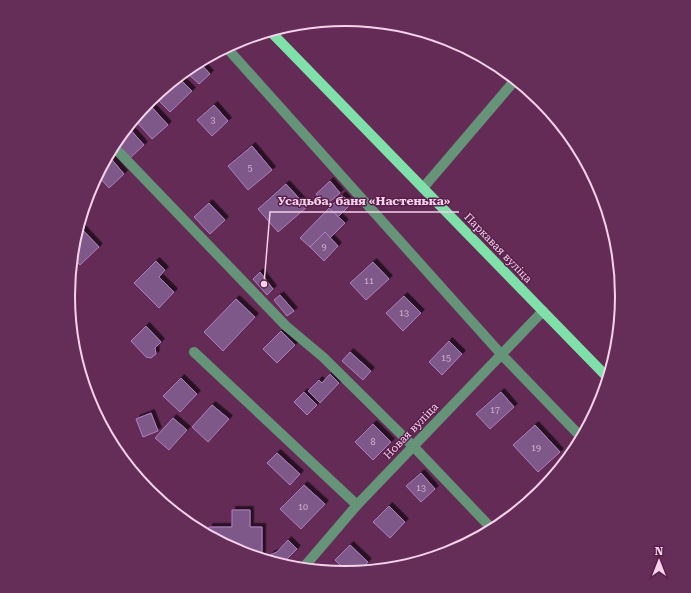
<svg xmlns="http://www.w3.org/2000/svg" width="691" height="593" viewBox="0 0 691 593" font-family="'Roboto Serif',serif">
	<defs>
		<filter id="shadow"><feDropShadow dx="3.5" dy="-3.5" stdDeviation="0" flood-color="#0009"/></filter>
	</defs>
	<rect width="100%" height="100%" fill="#652b57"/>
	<g fill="#7d5989" stroke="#ae80be" filter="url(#shadow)">
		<path d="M199,62L210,74L199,84L185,71Z"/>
		<path d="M178,77L192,91L170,112L154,96Z"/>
		<path d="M148,103L168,125L152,139L134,119Z"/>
		<path d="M214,105L228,121L212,136L197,120Z"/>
		<path d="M128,127L144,145L130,158L115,142Z"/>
		<path d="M252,146L272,170L248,190L228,166Z"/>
		<path d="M108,155L124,174L109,188L97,175Z"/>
		<path d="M330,181L340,193L326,205L316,194Z"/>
		<path d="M286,184L307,207L278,232L258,209Z"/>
		<path d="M342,195L351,204L338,217L329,208Z"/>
		<path d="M209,203L225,220L210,234L194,217Z"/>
		<path d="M329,208L345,223L330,238L325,232L310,247L300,238Z"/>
		<path d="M81,228L99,247L80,265L72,257L73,242L77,232Z"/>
		<path d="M325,232L338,246L324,261L310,247Z"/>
		<path d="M156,261L165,270L159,277L174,292L159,308L134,283Z"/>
		<path d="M373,262L389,279L366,300L350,283Z"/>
		<path d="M260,272L273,289L267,295L253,279Z"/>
		<path d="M280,295L294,311L287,316L274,300Z"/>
		<path d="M404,296L421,313L403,331L386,313Z"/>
		<path d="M236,299L255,317L223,351L204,332Z"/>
		<path d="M146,326L161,342L155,348L156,354L151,358L146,357L131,341Z"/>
		<path d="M281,331L295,345L277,363L263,349Z"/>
		<path d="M449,341L462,354L442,375L429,362Z"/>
		<path d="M350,352L371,371L363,380L342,361Z"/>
		<path d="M330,374L339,383L320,403L308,391L319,380L322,383Z"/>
		<path d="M181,378L197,394L180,412L163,396Z"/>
		<path d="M304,392L317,405L307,415L294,402Z"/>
		<path d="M501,392L514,407L490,429L476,414Z"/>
		<path d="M212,405L229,419L208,442L192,427Z"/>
		<path d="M151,413L158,431L143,437L136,419Z"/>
		<path d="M173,418L187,430L169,450L155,438Z"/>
		<path d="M373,424L391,442L373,460L355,442Z"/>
		<path d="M535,425L560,452L538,472L513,445Z"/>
		<path d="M277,453L300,474L290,485L267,463Z"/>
		<path d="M421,473L435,489L421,502L406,486Z"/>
		<path d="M304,485L325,504L301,529L280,509Z"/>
		<path d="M389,506L405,522L390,538L373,522Z"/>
		<path d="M232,510H250V527H262V557L251,556L239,553L209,536V527H232Z"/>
		<path d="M288,540L297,549L284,562H269L270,555L277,552Z"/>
		<path d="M350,545L368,562L358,573L349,574L335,560Z"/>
	</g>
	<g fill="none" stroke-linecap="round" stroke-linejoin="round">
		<g stroke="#669478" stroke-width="10">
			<path d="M226,47L501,354L583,439"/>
			<path d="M113,146L286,326L323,357L413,446L494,531"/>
			<path d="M423,188L516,79"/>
			<path d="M194,352L357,505"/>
			<path d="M300,569L304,567L357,505L543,311"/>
		</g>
		<path stroke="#7fe1a9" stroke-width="10" d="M270,31L609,379"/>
	</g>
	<g text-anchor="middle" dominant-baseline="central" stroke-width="3" stroke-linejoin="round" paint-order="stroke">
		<g font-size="9" fill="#d7b3d2">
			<text x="213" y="120">3</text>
			<text x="250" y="168">5</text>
			<text x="324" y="247">9</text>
			<text x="369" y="281">11</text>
			<text x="404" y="313">13</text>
			<text x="446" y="358">15</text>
			<text x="495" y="410">17</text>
			<text x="373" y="442">8</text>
			<text x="536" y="448">19</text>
			<text x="421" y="488">13</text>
			<text x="303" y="507">10</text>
		</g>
		<g font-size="11" fill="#f5d1ea" stroke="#59204c">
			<text transform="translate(498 248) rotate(46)">Паркавая вуліца</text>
			<text transform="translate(411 431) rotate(-46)">Новая вуліца</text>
		</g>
	</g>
	<path d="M0 0H691V593H0ZM75 296a270 270 0 1 1 540 0a270 270 0 1 1-540 0Z" fill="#652e59" fill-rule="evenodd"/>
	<path fill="none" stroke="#f5d1ea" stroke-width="2" d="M75 296a270 270 0 1 1 540 0a270 270 0 1 1-540 0Z"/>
	<path fill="none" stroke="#f5d1ea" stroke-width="1.5" d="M264 284L270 212H459"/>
	<circle fill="#f5d1ea" stroke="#59204c" stroke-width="1.5" cx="264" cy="284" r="4"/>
	<g font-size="12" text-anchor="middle" font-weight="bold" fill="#f5d1ea" stroke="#59204c" stroke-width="3" stroke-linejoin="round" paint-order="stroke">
		<text x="364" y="205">Усадьба, баня «Настенька»</text>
	</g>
	<g transform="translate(659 561)" stroke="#59204c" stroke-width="3" paint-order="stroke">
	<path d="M0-3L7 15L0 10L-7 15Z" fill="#f5d1ea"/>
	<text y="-6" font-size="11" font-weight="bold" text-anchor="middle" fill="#f5d1ea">N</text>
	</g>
</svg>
